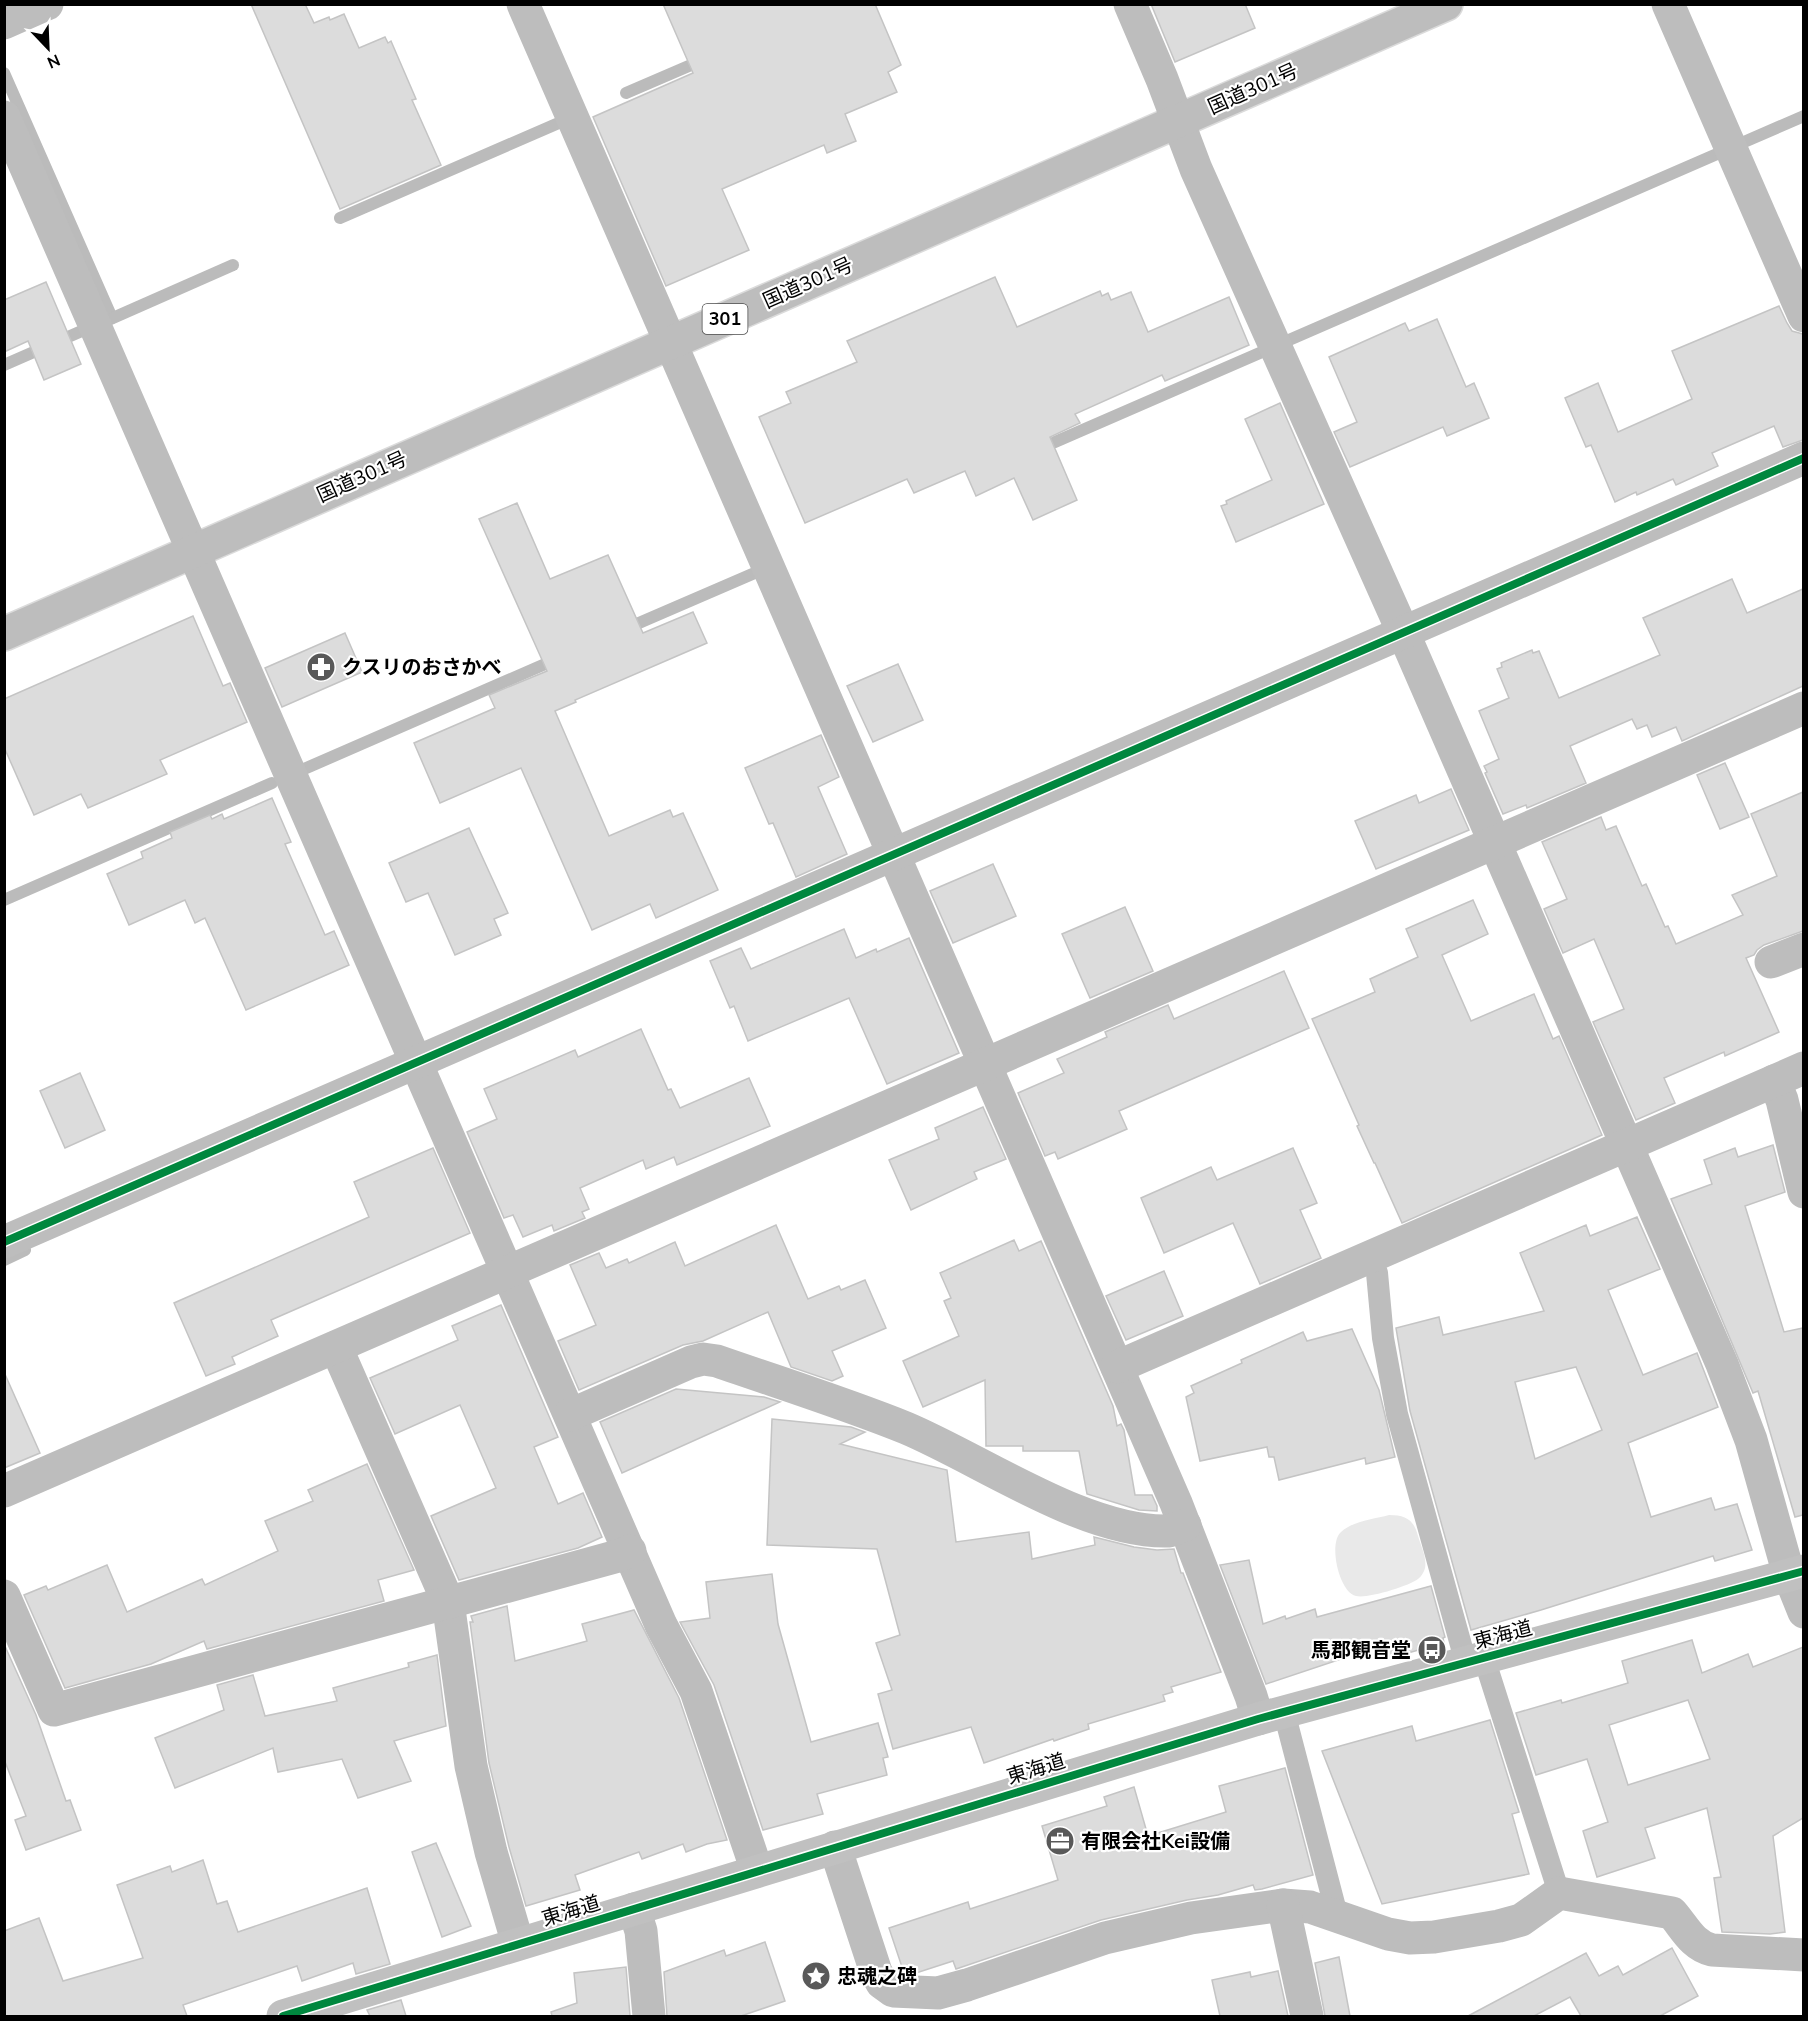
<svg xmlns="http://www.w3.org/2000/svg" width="1808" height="2021" viewBox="0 0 1808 2021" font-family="'Nunito Sans','Noto Sans JP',sans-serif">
	<rect width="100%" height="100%" fill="#fff"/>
	<path fill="#e9e9e9" d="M1389,1515C1406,1515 1414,1520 1418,1536C1421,1546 1427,1558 1425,1568C1424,1572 1421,1577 1418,1579C1409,1586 1367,1599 1356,1596C1339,1592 1328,1543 1341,1532C1353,1521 1374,1519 1389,1515Z"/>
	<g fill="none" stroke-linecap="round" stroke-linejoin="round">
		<g stroke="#bbb" stroke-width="12">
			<path d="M4,73L112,318"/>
			<path d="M626,93L705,59"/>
			<path d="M1744,142L1804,116"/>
			<path d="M340,218L561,122"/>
			<path d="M106,321L233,265"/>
			<path d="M1289,340L1717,154"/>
			<path d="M4,365L84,330"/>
			<path d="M1055,442L1262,352"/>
			<path d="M625,629L757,572"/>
			<path d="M304,769L559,658"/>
			<path d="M4,900L272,783"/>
			<path d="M4,1260L25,1250"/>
		</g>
	</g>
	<g fill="#dcdcdc" stroke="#c4c4c4" stroke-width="1.5" fill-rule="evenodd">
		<path d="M251,4H305L314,23L329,17L330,20L344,14L359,48L385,37L388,43L391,41L416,99L412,100L441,165L340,209Z"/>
		<path d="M663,4H875L901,65L888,72L897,92L845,114L856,141L827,153L824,145L722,189L749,250L666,286L593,117L693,73Z"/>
		<path d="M1151,4H1245L1255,28L1175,62Z"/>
		<path d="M995,277L1017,327L1100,291L1102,296L1108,293L1111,300L1131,292L1148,332L1229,297L1249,345L1165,381L1162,375L1075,414L1080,423L1050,437L1077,500L1033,520L1014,478L976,496L965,471L914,493L907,479L805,523L759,417L791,403L786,392L857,362L847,341Z"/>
		<path d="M46,282L81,364L44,380L28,341L4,352V300Z"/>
		<path d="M1779,306L1787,323L1792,331L1803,334V440L1783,447L1774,426L1712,453L1718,466L1676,485L1673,479L1637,495L1636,492L1615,502L1591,445L1586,447L1565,398L1598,383L1618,432L1692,399L1672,351Z"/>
		<path d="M1437,319L1466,387L1474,383L1489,418L1447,436L1443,427L1350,467L1334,432L1357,422L1329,357L1405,323L1409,331Z"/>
		<path d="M1280,403L1324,504L1236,542L1221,506L1227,504L1226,501L1272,480L1245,419Z"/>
		<path d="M517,503L550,579L608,555L643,633L693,612L707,643L575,700L576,702L555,711L609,836L670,810L673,817L683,813L718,890L656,918L650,904L592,930L521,768L440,803L414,743L495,708L489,695L547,671L479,519Z"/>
		<path d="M1732,579L1747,613L1803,589V686L1682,741L1676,727L1652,737L1647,725L1637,729L1632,719L1570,746L1586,783L1527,808L1526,805L1503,814L1485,773L1487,772L1484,766L1499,759L1479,711L1509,698L1497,669L1502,667L1501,663L1532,650L1533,653L1539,651L1559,698L1660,655L1643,618Z"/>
		<path d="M193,616L223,686L230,683L247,722L160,760L167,774L88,808L81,794L34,815L4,747V699Z"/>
		<path d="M345,633L362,672L282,707L265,668Z"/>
		<path d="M898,664L923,720L873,742L847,686Z"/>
		<path d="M821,735L839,777L818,787L847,854L796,877L773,823L769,824L745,768Z"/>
		<path d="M1725,763L1749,817L1720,829L1697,775Z"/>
		<path d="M1451,789L1469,830L1376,869L1355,821L1416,795L1419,803Z"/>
		<path d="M1803,792V931L1764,945L1757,950L1754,955L1746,958L1779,1032L1725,1056L1724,1052L1664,1078L1675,1103L1636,1120L1593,1022L1624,1009L1594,939L1563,953L1544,909L1567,899L1542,842L1601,817L1606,830L1616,826L1642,886L1646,884L1665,927L1668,926L1676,944L1743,915L1732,895L1777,876L1751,814Z"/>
		<path d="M272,798L291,842L285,844L325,935L334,931L349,965L246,1010L205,918L195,923L185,900L129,925L107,874L143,858L141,852L172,838L170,832L210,815L212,819L222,814L224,819Z"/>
		<path d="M469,828L508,913L494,919L501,935L455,955L428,893L406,902L389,863Z"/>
		<path d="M993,864L1016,916L953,943L930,891Z"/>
		<path d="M1473,900L1488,934L1442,955L1471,1021L1534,994L1553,1039L1559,1036L1602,1135L1402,1223L1375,1163H1374L1357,1126L1359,1125L1312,1019L1375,992L1370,979L1418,957L1406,929Z"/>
		<path d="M1125,907L1153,971L1090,998L1062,934Z"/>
		<path d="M844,929L856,958L876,949L877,952L909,938L959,1053L887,1084L849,998L748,1041L734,1006L730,1008L710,961L741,948L751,969Z"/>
		<path d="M1284,971L1309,1028L1119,1111L1127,1129L1058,1159L1055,1152L1045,1156L1018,1093L1064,1073L1057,1059L1107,1037L1105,1032L1168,1005L1174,1019Z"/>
		<path d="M641,1029L668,1090L671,1089L680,1108L749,1078L770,1126L677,1165L674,1157L646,1169L643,1160L580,1188L589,1209L582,1212L585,1218L554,1231L552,1225L523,1237L513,1215L504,1218L467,1132L497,1119L484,1089L575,1050L578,1057Z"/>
		<path d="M80,1073L105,1130L65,1148L40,1091Z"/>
		<path d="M983,1107L1006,1159L974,1172L977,1179L911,1210L889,1160L939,1139L935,1128Z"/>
		<path d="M1773,1145L1785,1192L1745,1206L1784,1332L1803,1328V1515L1795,1517L1758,1391L1753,1393L1671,1199L1712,1184L1704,1160L1735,1148L1738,1157Z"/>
		<path d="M433,1148L470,1233L271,1320L278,1336L232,1357L235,1364L206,1376L174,1303L369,1217L354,1182Z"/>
		<path d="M1293,1148L1317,1203L1300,1210L1321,1258L1260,1284L1233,1223L1164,1253L1141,1198L1211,1167L1217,1180Z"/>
		<path d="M1637,1217L1660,1269L1608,1290L1643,1375L1697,1353L1718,1407L1628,1443L1651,1517L1711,1498L1715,1510L1737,1504L1752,1550L1715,1561L1713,1556L1541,1610L1471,1630L1410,1411L1396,1328L1439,1317L1443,1335L1544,1311L1520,1253L1586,1225L1590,1236ZM1576,1367L1602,1430L1535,1459L1515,1382Z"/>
		<path d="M776,1225L808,1299L839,1286L841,1290L865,1280L886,1328L832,1351L843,1376L832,1381L791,1367L768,1312L703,1341L683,1345L579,1390L558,1341L596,1325L570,1265L599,1253L606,1268L627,1259L629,1263L675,1242L685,1266Z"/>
		<path d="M1014,1240L1019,1251L1041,1241L1113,1406L1117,1426L1121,1424L1124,1430L1135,1495H1152L1157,1506V1511L1139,1510L1087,1494L1079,1451H1023V1446H986L985,1380L923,1407L903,1361L959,1336L944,1301L951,1298L940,1273Z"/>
		<path d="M1164,1271L1183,1316L1126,1340L1106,1296Z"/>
		<path d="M501,1305L558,1437L534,1447L558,1504L583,1493L602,1537L578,1548L459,1580L431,1516L496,1488L460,1405L395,1434L370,1378L458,1340L452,1326Z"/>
		<path d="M1352,1329L1379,1390L1395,1457L1366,1464L1365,1458L1279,1480L1274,1457H1269L1267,1447L1200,1461L1186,1397L1194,1393L1191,1386L1242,1363L1241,1360L1303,1332L1307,1341Z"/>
		<path d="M4,1372L40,1453L4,1468Z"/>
		<path d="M676,1389L764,1397L780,1402L622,1473L600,1422Z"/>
		<path d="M772,1419L851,1427L865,1432L840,1444L947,1470L956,1542L1029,1532L1032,1559L1095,1545L1094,1537L1134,1547L1157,1550L1174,1549L1181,1573H1183L1221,1672L1171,1687L1173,1692L1163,1695L1165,1701L1088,1724L1089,1729L1054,1741L1053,1739L984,1763L971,1727L893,1749L878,1694L892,1690L876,1643L900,1635L877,1549L767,1545Z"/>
		<path d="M367,1464L414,1570L378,1580L384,1601L207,1649L204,1641L151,1664L65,1688L24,1595L46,1586L48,1590L107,1565L127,1612L202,1579L205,1585L278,1551L265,1521L313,1501L308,1490Z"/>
		<path d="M1249,1560L1263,1624L1285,1616L1286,1619L1315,1609L1317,1617L1431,1586L1445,1637L1443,1638L1444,1643L1386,1659L1384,1652L1376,1655L1374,1648L1266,1684L1220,1565Z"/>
		<path d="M772,1574L778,1624L811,1742L878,1723L888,1757L883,1758L887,1775L817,1794L823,1814L763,1830L714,1685L680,1622L710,1618L706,1582Z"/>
		<path d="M507,1606L515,1661L587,1641L582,1624L634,1610L679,1698L727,1840L707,1844L686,1852L683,1844L642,1859L639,1852L575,1875L580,1890L526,1906L509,1847L489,1763L470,1622H473L471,1616Z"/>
		<path d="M1692,1640L1702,1673L1748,1654L1753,1667L1803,1647V1818L1773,1836L1785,1932L1770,1934L1722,1932L1714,1878L1721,1877L1707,1808L1645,1828L1655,1858L1597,1877L1583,1831L1608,1822L1587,1759L1536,1775L1516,1713L1561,1700L1562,1703L1628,1683L1622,1661ZM1688,1700L1710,1759L1628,1785L1609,1725Z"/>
		<path d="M4,1644L36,1715L66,1801L70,1800L81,1830L26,1850L15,1820L26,1816L4,1759Z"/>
		<path d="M437,1655L446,1726L394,1741L411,1781L358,1798L342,1759L278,1772L273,1748L175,1788L155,1738L224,1710L217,1685L253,1675L265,1716L337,1701L333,1688L409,1667L408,1663Z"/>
		<path d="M1490,1720L1519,1812L1512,1814L1529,1874L1382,1904L1322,1751L1412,1726L1416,1741Z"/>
		<path d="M1285,1768L1313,1875L1262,1889L1255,1890L1253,1885L1218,1895L1187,1900L1101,1920L956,1969L953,1961L916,1973H904L889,1928L968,1902L970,1909L1058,1880L1042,1826L1107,1806L1104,1797L1134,1787L1148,1836L1226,1812L1219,1786Z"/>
		<path d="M436,1843L471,1926L442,1937L412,1852Z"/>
		<path d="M203,1860L217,1904L227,1901L238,1932L367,1888L390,1964L356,1974L353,1963L302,1981L297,1966L183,2005L187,2016H4V1931L39,1918L63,1981L143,1958L117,1885L170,1866L172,1872Z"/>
		<path d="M765,1942L785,2001L741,2016H667L664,1972L724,1950L726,1956Z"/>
		<path d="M1672,1948L1698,1996L1660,2016H1581L1570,1997L1534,2016H1468L1586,1953L1599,1976L1618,1966L1623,1975Z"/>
		<path d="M1339,1957L1350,2016H1325L1315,1963Z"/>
		<path d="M626,1967L630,2016H552L551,2012L577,2003L574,1973Z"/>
		<path d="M1278,1971L1288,2016H1220L1212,1980L1250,1972L1251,1977Z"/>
		<path d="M401,2000L406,2016H370L367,2010Z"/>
	</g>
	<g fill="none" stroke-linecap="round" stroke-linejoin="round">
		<g stroke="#dbdbdb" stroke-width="36">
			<path id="highway" d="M4,634L1446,4"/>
		</g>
		<g stroke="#bdbdbd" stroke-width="22">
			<path d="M1370,1257L1377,1273L1383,1338L1397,1414L1466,1663"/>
			<path d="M1484,1658L1559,1893"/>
			<path d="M1284,1712L1337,1915"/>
		</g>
		<g stroke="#bdbdbd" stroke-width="33">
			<path d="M523,4L1176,1503L1251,1696L1258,1719"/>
			<path d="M1130,4L1162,79L1196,169L1403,632L1722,1364L1751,1440L1789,1575L1804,1612"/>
			<path d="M1668,4L1804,316"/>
			<path d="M4,23L47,4"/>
			<path d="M4,117L661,1625L696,1691L757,1871"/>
			<path d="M1771,962L1804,949"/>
			<path d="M1774,1081L1782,1100L1804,1192"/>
			<path d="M4,1242L1804,458"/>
			<path d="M336,1347L448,1602L471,1766L491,1852L518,1944"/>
			<path d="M1117,1367L1804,1068"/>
			<path d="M570,1415L691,1362L703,1359L717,1361C780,1383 844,1403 906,1428C982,1460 1085,1533 1168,1531C1173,1530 1179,1527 1185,1525"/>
			<path d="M4,1491L1804,708"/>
			<path d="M4,1596L54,1710L618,1556L630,1551"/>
			<path d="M835,1847L876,1972L882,1983L893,1991L938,1993L967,1985L1105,1938L1191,1918L1283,1905L1310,1907L1388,1934L1410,1938L1434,1937L1499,1926L1521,1920L1559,1893L1672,1913C1685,1928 1692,1945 1712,1950L1804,1955"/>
			<path d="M1283,1905L1307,2016"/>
			<path d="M634,1909L641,1931L649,2016"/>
		</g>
		<path stroke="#c0c0c0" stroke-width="33" d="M283,2016L1258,1719L1804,1571"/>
		<use href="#highway" stroke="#bdbdbd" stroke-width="33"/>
		<g stroke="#fff" stroke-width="11">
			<g id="cycleway">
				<path d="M4,1242L1804,458"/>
				<path d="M283,2016L1258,1719L1804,1571"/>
			</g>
		</g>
		<use href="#cycleway" stroke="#00873e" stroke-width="8"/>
	</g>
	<defs>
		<g id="pharmacy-disc" transform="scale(1.5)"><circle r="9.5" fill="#595959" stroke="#fff"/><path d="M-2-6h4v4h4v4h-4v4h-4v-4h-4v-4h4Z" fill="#fff"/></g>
		<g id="bus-disc" transform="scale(1.5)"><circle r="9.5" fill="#595959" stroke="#fff"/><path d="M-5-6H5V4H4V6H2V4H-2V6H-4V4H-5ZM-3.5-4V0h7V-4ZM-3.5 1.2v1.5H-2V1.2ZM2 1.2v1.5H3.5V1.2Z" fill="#fff"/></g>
		<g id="office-disc" transform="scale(1.5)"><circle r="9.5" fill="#595959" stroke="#fff"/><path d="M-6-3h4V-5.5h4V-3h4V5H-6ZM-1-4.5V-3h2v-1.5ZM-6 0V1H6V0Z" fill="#fff"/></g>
		<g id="sight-disc" transform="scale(1.5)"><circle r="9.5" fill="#595959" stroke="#fff"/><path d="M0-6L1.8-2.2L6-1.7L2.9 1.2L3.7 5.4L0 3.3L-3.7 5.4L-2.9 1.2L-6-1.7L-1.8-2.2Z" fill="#fff"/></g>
	</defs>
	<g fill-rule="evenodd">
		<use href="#pharmacy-disc" x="321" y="667"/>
		<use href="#bus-disc" x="1432" y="1650"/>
		<use href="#office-disc" x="1060" y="1841"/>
		<use href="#sight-disc" x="816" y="1976"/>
	</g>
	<g text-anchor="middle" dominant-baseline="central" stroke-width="4.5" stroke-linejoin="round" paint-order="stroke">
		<rect fill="#fff" stroke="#4c4c4c" stroke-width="1.5" x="702.5" y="304" width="45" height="30" rx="4.5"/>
		<g font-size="18" font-weight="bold" fill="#000">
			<text x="725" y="319">301</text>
		</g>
		<g font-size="20" fill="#000" stroke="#fff">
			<text transform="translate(1253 89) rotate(-24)">国道301号</text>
			<text transform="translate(808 283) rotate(-24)">国道301号</text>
			<text transform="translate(362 477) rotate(-24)">国道301号</text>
			<text transform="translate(1503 1635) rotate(-15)">東海道</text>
			<text transform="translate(1036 1769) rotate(-17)">東海道</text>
			<text transform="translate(571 1911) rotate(-17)">東海道</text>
		</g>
		<g font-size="20" font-weight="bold" fill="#000" stroke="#fff" text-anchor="start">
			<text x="342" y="667">クスリのおさかべ</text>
			<text x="1411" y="1650" text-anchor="end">馬郡観音堂</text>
			<text x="1081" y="1841">有限会社Kei設備</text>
			<text x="837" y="1976">忠魂之碑</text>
		</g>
	</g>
	<rect width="1808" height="2021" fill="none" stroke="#000000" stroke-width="12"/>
	<g transform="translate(48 48) rotate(157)" stroke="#ffffff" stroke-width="4.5" paint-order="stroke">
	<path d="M0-4.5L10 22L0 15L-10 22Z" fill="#000000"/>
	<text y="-9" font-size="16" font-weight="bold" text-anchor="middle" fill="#000000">N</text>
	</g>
</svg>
